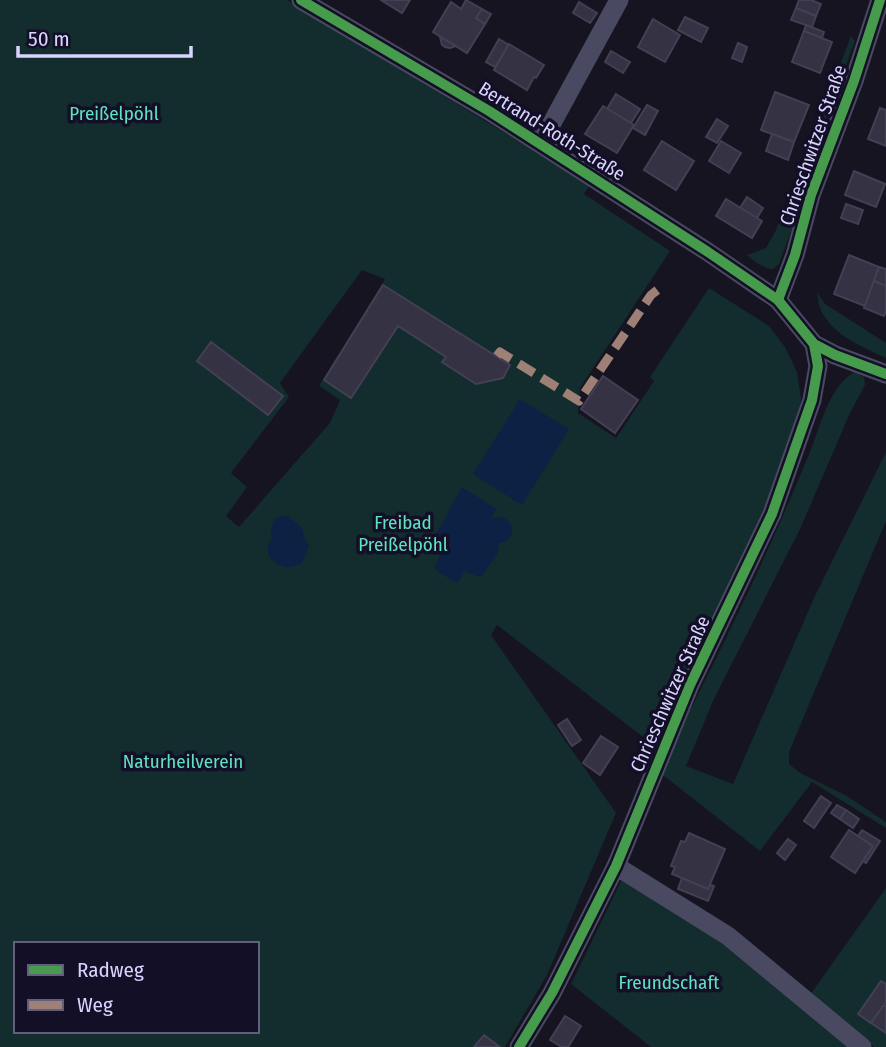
<svg xmlns="http://www.w3.org/2000/svg" width="886" height="1047" viewBox="0 0 886 1047" font-family="'Fira Sans Condensed',sans-serif">
	<rect width="100%" height="100%" fill="#161421"/>
	<g fill="#132c2d" fill-rule="evenodd">
		<path d="M0,0H287L590,185L584,194L670,251L580,388L578,413L616,438L654,381L650,377L709,288L769,326L785,347L797,372L801,399L797,425L770,506L651,743L497,625L491,635L616,813L547,975L505,1047H0ZM362,270L385,279L319,386L340,400L330,423L239,527L226,516L247,487L231,473L289,397L280,383ZM16,944H257V1031H16Z"/>
		<path d="M851,36L855,41L820,136L813,137Z"/>
		<path d="M803,164L810,167L813,172L779,264L773,269C762,268 755,262 747,255L766,248L776,230Z"/>
		<path d="M817,292L825,304L886,343V358C863,347 836,337 823,314C819,308 818,299 817,292Z"/>
		<path d="M854,372L864,377L865,385L850,413L801,527L714,699L686,766L733,784L814,598L886,452V521L789,752V764L802,774L847,796L886,822V828L812,782L760,851L659,772C712,667 765,563 809,454C820,428 828,388 854,372Z"/>
		<path d="M623,877L729,945L850,1047H651L571,984Z"/>
		<path d="M886,888V1047H874L810,995Z"/>
	</g>
	<g fill="#0d2144">
		<path d="M520,399L569,429L522,505L473,474Z"/>
		<path d="M462,487L496,509L492,518L499,517L506,519L512,525V534L506,542L499,543L498,553L482,576H477L465,571L457,583L434,569L440,556L428,549Z"/>
		<path d="M280,516H288L302,528L304,537L309,546L302,563C286,571 279,567 268,555V544L272,539C270,528 270,522 280,516Z"/>
	</g>
	<g fill="#343243" stroke="#433f54" stroke-width="2">
		<path d="M381,0H410L402,13Z"/>
		<path d="M466,0L482,9L476,18L485,24L467,53L433,32L451,2L461,9Z"/>
		<path d="M799,0H811L821,4L816,16L796,8Z"/>
		<path d="M579,2L597,13L590,23L573,13Z"/>
		<path d="M796,8L816,16L812,27L791,20Z"/>
		<path d="M482,9L491,14L485,24L476,18Z"/>
		<path d="M685,17L708,28L701,42L678,30Z"/>
		<path d="M653,19L680,35L665,62L638,47Z"/>
		<path d="M806,25L824,32L822,38L804,31Z"/>
		<path d="M804,31L832,42L820,73L792,62Z"/>
		<path d="M440,37L456,46L450,48L445,47L442,45Z"/>
		<path d="M499,39L509,45L495,67L486,62Z"/>
		<path d="M738,43L747,47L742,62L732,58Z"/>
		<path d="M509,44L544,65L536,78L534,77L527,90L494,70Z"/>
		<path d="M611,51L630,62L623,73L605,62Z"/>
		<path d="M775,92L809,105L794,142L761,130Z"/>
		<path d="M616,94L640,109L631,123L607,109Z"/>
		<path d="M647,105L658,111L645,135L633,128Z"/>
		<path d="M603,106L634,125L617,153L585,134Z"/>
		<path d="M880,108L886,110V146L868,139Z"/>
		<path d="M717,119L728,126L717,143L706,137Z"/>
		<path d="M772,134L794,142L788,160L766,151Z"/>
		<path d="M662,141L694,161L676,190L644,170Z"/>
		<path d="M721,141L741,153L729,173L709,161Z"/>
		<path d="M854,171L885,184L876,207L845,195Z"/>
		<path d="M747,197L763,208L757,218L740,208Z"/>
		<path d="M726,199L762,221L752,238L716,216Z"/>
		<path d="M846,204L863,210L858,224L841,218Z"/>
		<path d="M849,255L879,267L865,306L834,294Z"/>
		<path d="M879,267L886,269V286L874,281Z"/>
		<path d="M874,281L886,286V311L884,316L864,308Z"/>
		<path d="M383,285L510,365L503,378L476,384L442,362L446,357L398,326L351,398L324,380Z"/>
		<path d="M211,342L283,396L268,415L197,361Z"/>
		<path d="M603,376L638,400L615,433L581,409Z"/>
		<path d="M567,719L581,740L572,746L558,725Z"/>
		<path d="M601,736L618,747L600,775L583,763Z"/>
		<path d="M821,796L831,803L814,828L804,821Z"/>
		<path d="M837,805L846,810L840,819L831,813Z"/>
		<path d="M846,810L859,819L853,828L840,819Z"/>
		<path d="M849,830L873,846L855,873L831,857Z"/>
		<path d="M862,830L880,841L866,863L863,861L873,846L858,836Z"/>
		<path d="M689,833L725,849L708,889L672,874L675,867L671,866L681,841L685,842Z"/>
		<path d="M788,839L796,845L785,860L777,853Z"/>
		<path d="M682,878L708,889L710,885L714,886L708,901L678,889Z"/>
		<path d="M881,981L886,984V1002L871,1023L858,1014Z"/>
		<path d="M884,1005L886,1006V1033L871,1023Z"/>
		<path d="M565,1016L581,1026L568,1047H562L550,1040Z"/>
		<path d="M484,1035L500,1047H474Z"/>
	</g>
	<g fill="none" stroke-linecap="round" stroke-linejoin="round">
		<g stroke="#4a4962" stroke-width="19">
			<path d="M301,0L489,111L708,252L778,300L814,344L835,355L886,374"/>
			<path d="M541,143L619,0"/>
			<path d="M778,300L795,255L811,195L854,81L880,0"/>
			<path d="M616,866L728,936L862,1047"/>
			<path d="M519,1047L552,993L616,866L690,685L772,514L812,400L818,366L814,344"/>
		</g>
		<path stroke="#9e8076" stroke-width="9" stroke-dasharray="18 9" stroke-linecap="butt" d="M497,356L500,352L579,401L651,295L664,285"/>
		<g stroke="#130f26" stroke-width="15">
			<g id="cycleway">
				<path d="M301,0L489,111L708,252L778,300L814,344L835,355L886,374"/>
				<path d="M778,300L795,255L811,195L854,81L880,0"/>
				<path d="M519,1047L552,993L616,866L690,685L772,514L812,400L818,366L814,344"/>
			</g>
		</g>
		<use href="#cycleway" stroke="#469c4c" stroke-width="10"/>
	</g>
	<g text-anchor="middle" dominant-baseline="central" stroke-width="7" stroke-linejoin="round" paint-order="stroke">
		<g font-size="19" fill="#5fe0c0" stroke="#130f26">
			<text x="114" y="113">Preißelpöhl</text>
			<text x="403" y="522">Freibad<tspan x="403" dy="22">Preißelpöhl</tspan></text>
			<text x="183" y="761">Naturheilverein</text>
			<text x="669" y="982">Freundschaft</text>
		</g>
		<g font-size="19" fill="#d9d4ff" stroke="#130f26">
			<text transform="translate(552 131) rotate(32)">Bertrand-Roth-Straße</text>
			<text transform="translate(813 145) rotate(-71)">Chrieschwitzer Straße</text>
			<text transform="translate(670 694) rotate(-66)">Chrieschwitzer Straße</text>
		</g>
	</g>
	<rect x="14" y="942" width="245" height="91" fill="#130f26" stroke="#625e7d" stroke-width="2"/>
	<rect x="28" y="965" width="35" height="10" fill="#469c4c" stroke="#625e7d" stroke-width="2"/>
	<text x="77" y="977" font-size="21" fill="#d9d4ff">Radweg</text>
	<rect x="28" y="1000" width="35" height="10" fill="#9e8076" stroke="#625e7d" stroke-width="2"/>
	<text x="77" y="1012" font-size="21" fill="#d9d4ff">Weg</text>
	<path d="M18 46v10h173v-10" fill="none" stroke="#d9d4ff" stroke-width="3.5"/>
	<text x="28" y="46" font-size="21" fill="#d9d4ff" stroke="#130f26" stroke-width="5" paint-order="stroke">50 m</text>
</svg>
